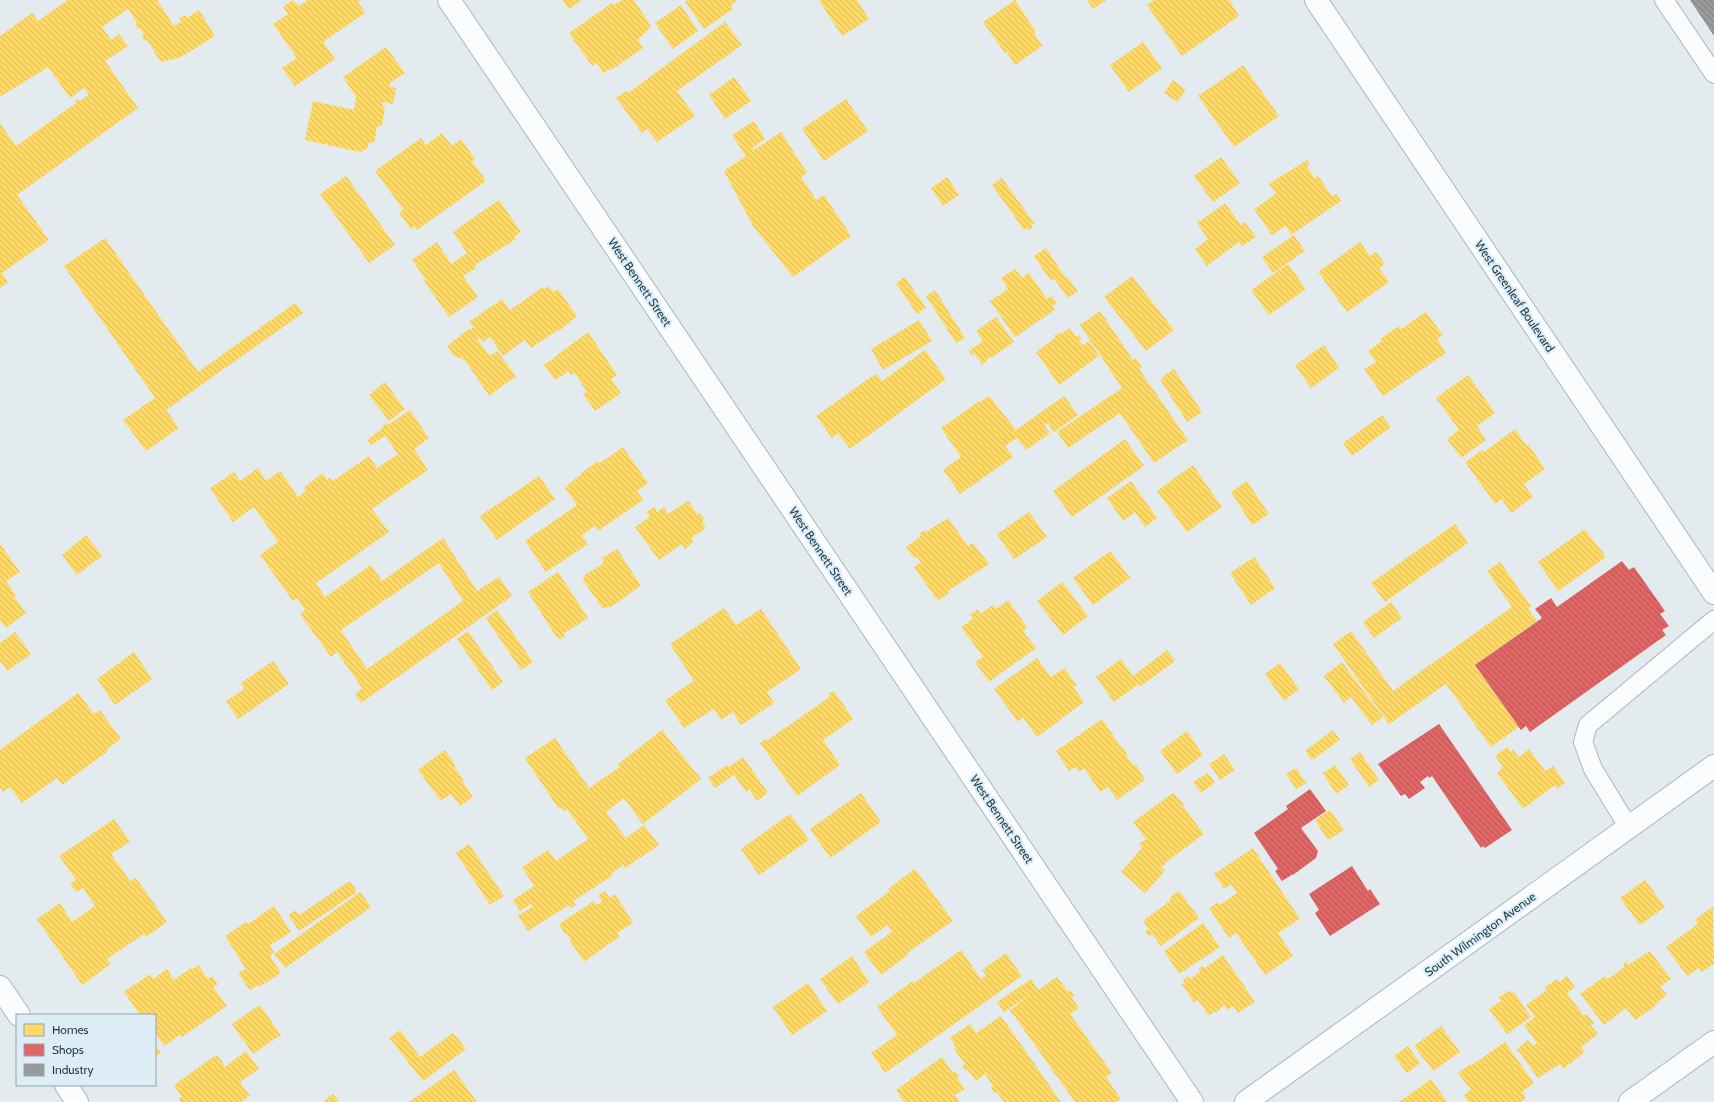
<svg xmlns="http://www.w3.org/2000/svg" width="1714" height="1102" viewBox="0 0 1714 1102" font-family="Cabin,sans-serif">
	<defs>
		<pattern id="homes-back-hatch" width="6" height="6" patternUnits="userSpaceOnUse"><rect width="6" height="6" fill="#ffd966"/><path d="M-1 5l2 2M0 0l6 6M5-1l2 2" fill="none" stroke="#dabb5a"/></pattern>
		<pattern id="shops-back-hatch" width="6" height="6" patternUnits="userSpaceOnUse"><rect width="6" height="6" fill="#e06666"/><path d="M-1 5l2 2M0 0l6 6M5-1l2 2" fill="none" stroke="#b55556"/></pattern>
		<pattern id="industry-back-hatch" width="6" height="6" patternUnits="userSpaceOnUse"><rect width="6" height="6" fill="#999"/><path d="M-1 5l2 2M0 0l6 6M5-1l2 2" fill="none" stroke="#7c7e7f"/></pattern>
	</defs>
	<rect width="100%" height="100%" fill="#e3ebef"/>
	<g fill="url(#homes-back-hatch)" fill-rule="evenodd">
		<path d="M68,0H157L174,26L181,22L179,18L185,15L187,18L199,10L215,36L181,57L161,62L147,40L145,41L142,36L144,35L140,28L138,29L135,25L137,23L128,9L102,27L111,40L119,34L128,46L105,61L138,108L17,195L49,240L2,273L8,282L0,288V123L16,146L76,103L75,101L78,99L80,101L89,95L84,88L70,98L48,67L0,97V36L32,13L38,21Z"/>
		<path d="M293,0L299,6L308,0H361L358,2L365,13L323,42L335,59L295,86L282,68L297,58L273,24L288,14L283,7Z"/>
		<path d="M562,0H582L569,9Z"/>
		<path d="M623,0H634L651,26L638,40L643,48L611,70L610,69L603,73L597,63L592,66L569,33L612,3L613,5Z"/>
		<path d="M687,0H736L737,1L731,5L733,9L704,29L685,1Z"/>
		<path d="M819,0H857L869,19L842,36Z"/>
		<path d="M1015,0L1036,32L1034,33L1042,46L1015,65L1007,52L1005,53L983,22Z"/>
		<path d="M1087,0H1106L1093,9Z"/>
		<path d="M1154,0H1229L1239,16L1182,56L1147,5Z"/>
		<path d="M681,5L698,31L673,49L655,23Z"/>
		<path d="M725,22L742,45L677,91L695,116L657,142L647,129L642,133L616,98L626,91L628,93Z"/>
		<path d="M1143,42L1162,68L1129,92L1110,65Z"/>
		<path d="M386,47L405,73L390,83V87L396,88L393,104L383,102L382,106L385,109L382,125L377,127L374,143L369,142L368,148L360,152L305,140L313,101L354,110L356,97L343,77Z"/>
		<path d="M1243,65L1279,116L1234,147L1198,96Z"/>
		<path d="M734,77L751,101L725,119L709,95Z"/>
		<path d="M1173,80L1186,90L1177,102L1164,93Z"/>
		<path d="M846,99L868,131L824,161L802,129Z"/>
		<path d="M754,121L765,139L752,148L754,150L781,132L807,173L801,177L816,200L824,195L851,236L793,277L753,226L724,171L746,156L732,135Z"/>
		<path d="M442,133L452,146L461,139L475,159L472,161L486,181L417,230L414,226L411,229L399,213L403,209L375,171L421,138L426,145Z"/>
		<path d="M1221,157L1240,183L1213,202L1194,176Z"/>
		<path d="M1307,160L1310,165L1307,167L1315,178L1318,176L1332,196L1336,194L1341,201L1291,235L1286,226L1272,235L1254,209L1276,194L1269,184Z"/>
		<path d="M346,176L395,245L369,263L320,194Z"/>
		<path d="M947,177L959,195L943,206L931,188Z"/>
		<path d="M1002,178L1034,223L1032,225L1033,227L1029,230L1027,228L1024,230L992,185Z"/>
		<path d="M499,200L521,232L514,237L516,239L475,265L476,268L463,276L478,297L449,317L424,281L426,280L412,260L437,242L451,264L467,253L453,232Z"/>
		<path d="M1225,203L1241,225L1245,222L1256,237L1242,246L1239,242L1207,266L1195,249L1208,239L1197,223Z"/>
		<path d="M1294,235L1305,251L1273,273L1262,257Z"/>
		<path d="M105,238L198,372L295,303L303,313L166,410L179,428L146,451L123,420L155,398L64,266Z"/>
		<path d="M1360,242L1370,256L1376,252L1385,264L1379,268L1389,282L1347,312L1318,272Z"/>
		<path d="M1046,248L1066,278L1067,277L1078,291L1068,298L1054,279L1051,281L1034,256Z"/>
		<path d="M1288,264L1306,289L1269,315L1251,290Z"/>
		<path d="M1015,269L1022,278L1029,273L1047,299L1052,296L1057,303L1052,306L1055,310L1015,337L990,301L1008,289L1001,278Z"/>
		<path d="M1132,276L1174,330L1146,351L1104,297Z"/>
		<path d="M905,277L926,308L917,314L896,283Z"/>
		<path d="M548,286L553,292L558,289L577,316L559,331L558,330L531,348L525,340L503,356L490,337L483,342L480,338L477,339L490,356L497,351L516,376L489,396L465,360L454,356L447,346L469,329L470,330L474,327L469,322L502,299L510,310L543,287L544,289Z"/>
		<path d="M935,290L965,338L956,343L926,296Z"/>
		<path d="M1100,311L1133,360L1136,358L1142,367L1139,369L1188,440L1154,463L1120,413L1068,448L1057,432L1122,388L1080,325Z"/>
		<path d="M1426,312L1443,335L1437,339L1446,353L1383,396L1364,369L1376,362L1368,351L1382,341L1380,339L1399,326L1401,329Z"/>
		<path d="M996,317L1014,342L991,358L990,357L982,365L974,353L972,355L969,351L983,341L976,331Z"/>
		<path d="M919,320L932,341L883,370L871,349Z"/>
		<path d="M1070,328L1076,337L1079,335L1082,339L1079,341L1083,345L1089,341L1099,356L1059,385L1036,352L1055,338L1054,336L1059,333L1060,334Z"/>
		<path d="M588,332L617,375L611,379L621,393L595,411L583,394L587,392L575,373L571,375L569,371L555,380L544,365Z"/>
		<path d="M1324,345L1339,368L1311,388L1295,365Z"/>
		<path d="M925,350L946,379L850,449L838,433L832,438L816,416L871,377L877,374L882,381Z"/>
		<path d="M1174,369L1202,412L1187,422L1160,379Z"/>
		<path d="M1468,375L1495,413L1477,426L1486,440L1461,458L1447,439L1459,430L1436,398Z"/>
		<path d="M385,382L405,409L389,421L369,395Z"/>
		<path d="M989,396L1016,430L1064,396L1078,415L1054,432L1048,423L1044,425L1050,433L1026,450L1017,438L1005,446L1013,457L960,494L943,470L961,457L941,428L979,401L980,402Z"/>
		<path d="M410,410L429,438L414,449L428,470L372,509L389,532L316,583L325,597L371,565L382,581L443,538L477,591L499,577L512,596L361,703L355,694L362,688L337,652L331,657L300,614L305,610L297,598L293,601L260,555L278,542L254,507L233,522L210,488L234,472L240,481L258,468L266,481L280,471L298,497L306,491L304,487L323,473L327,480L330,477L333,481L369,456L377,468L398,454L385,436L371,445L367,440L383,428L382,427L386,423L388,425ZM439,563L463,601L367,669L341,630Z"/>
		<path d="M1382,415L1391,427L1352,456L1343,443Z"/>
		<path d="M1515,429L1526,445L1528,444L1545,469L1524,484L1533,497L1511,513L1502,499L1495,504L1465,462L1482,450L1484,452Z"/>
		<path d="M1125,439L1144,466L1072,517L1053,491Z"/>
		<path d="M623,447L648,483L637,491L643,500L598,531L595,526L582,535L588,544L546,572L525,541L577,505L565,488L569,485L568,484L581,475L580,474L598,461L600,463Z"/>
		<path d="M1193,465L1222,507L1187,532L1157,491Z"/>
		<path d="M539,476L555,499L497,540L480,516Z"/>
		<path d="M1131,481L1157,518L1145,527L1135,512L1123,521L1107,498Z"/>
		<path d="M1247,481L1269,514L1252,525L1231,492Z"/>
		<path d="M688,501L698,515L700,513L704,520L702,522L706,528L691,538L693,542L685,549L682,544L659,560L635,527L650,517L646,512L654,507L657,512L664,507L668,514Z"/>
		<path d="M1029,512L1047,537L1014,559L997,534Z"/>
		<path d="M948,518L968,546L973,543L989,564L948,591L949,593L938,601L914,567L921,562L917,557L914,558L906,547L921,536L919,534L925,530L926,532Z"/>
		<path d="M1455,524L1468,543L1385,602L1371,583Z"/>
		<path d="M1585,529L1606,557L1558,591L1538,562Z"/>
		<path d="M86,535L102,556L77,575L62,555Z"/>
		<path d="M0,544L20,572L6,581L16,596L14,597L26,613L6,628L0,620Z"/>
		<path d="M617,549L641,586L627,595V596L609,608V606L603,609L582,579L584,578L583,576L604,563L602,558Z"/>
		<path d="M1110,551L1130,578L1093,605L1073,578Z"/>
		<path d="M1254,557L1275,588L1251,605L1230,573Z"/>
		<path d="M1500,562L1531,606L1528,609L1537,621L1475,665L1519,727L1491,747L1446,684L1389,724L1333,644L1351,631L1393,691L1512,607L1487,571Z"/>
		<path d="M558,572L588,618L563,634L565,636L560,639L558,637L557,638L528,592Z"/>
		<path d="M1062,582L1088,616L1063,635L1037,601Z"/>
		<path d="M1008,600L1027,627L1023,631L1036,648L989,682L975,662L983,657L961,627L973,619L970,615L978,609L980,614L993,605L996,609Z"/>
		<path d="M1391,602L1402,618L1374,638L1363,622Z"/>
		<path d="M724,608L736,625L761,609L801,669L767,692L774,703L741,725L733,712L721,720L714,709L684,728L665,700L694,681L670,644Z"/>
		<path d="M497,610L533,662L521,670L486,618Z"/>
		<path d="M468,631L503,682L492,690L457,639Z"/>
		<path d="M15,632L31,654L7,671L0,661V643Z"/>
		<path d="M1167,650L1175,661L1141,686L1139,684L1114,702L1096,677L1121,659L1133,676Z"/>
		<path d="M134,652L152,679L115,705L97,679Z"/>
		<path d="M1037,658L1051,677L1064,668L1077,685L1073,687L1084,702L1037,737L1023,717L1018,722L994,689Z"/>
		<path d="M273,661L289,684L238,719L226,701L244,689L241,683Z"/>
		<path d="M1342,662L1383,717L1372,725L1351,697L1344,703L1324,676Z"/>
		<path d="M1280,663L1299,689L1284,701L1265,674Z"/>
		<path d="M834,691L853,719L823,740L840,765L797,796L760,743L765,739L766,741L830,697L828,694Z"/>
		<path d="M78,693L94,714L100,710L121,739L107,749L108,751L62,785L57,778L22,803L10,787L3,792L0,788V750Z"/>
		<path d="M1102,719L1121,747L1122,746L1127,754L1126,755L1134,766L1136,764L1145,780L1117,800L1108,787L1100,792L1084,768L1079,772L1075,767L1069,771L1056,751Z"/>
		<path d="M662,730L701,779L643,824L624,798L606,812L626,838L644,825L659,845L625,868L623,865L611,874L612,876L573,901L576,905L571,908L569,905L528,931L518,916L533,906L531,904L520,911L513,900L534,886L522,867L548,850L556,861L588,839L567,809L564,811L561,807L558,808L525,758L555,738L589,788L620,767L618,764Z"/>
		<path d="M1333,730L1340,740L1312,760L1305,751Z"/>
		<path d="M1187,731L1203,755L1177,774L1160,751Z"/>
		<path d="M1507,747L1511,752L1513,750L1519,757L1529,749L1545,771L1553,766L1565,783L1557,789L1555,785L1523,809L1497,773L1503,767L1495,756Z"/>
		<path d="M445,750L456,766L454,767L464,780L462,781L473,797L460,806L451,794L441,801L418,770Z"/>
		<path d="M1360,752L1379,780L1369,787L1350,759Z"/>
		<path d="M1224,754L1235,770L1220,780L1209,764Z"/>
		<path d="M743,757L768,793L757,801L749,789L746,792L734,775L715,788L708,778L727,765L729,767Z"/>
		<path d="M1335,765L1349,785L1336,794L1323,773Z"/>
		<path d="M1296,768L1306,783L1296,789L1286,774Z"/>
		<path d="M1208,773L1215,783L1201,793L1193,782Z"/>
		<path d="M861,793L881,822L830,858L810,829Z"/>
		<path d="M1173,793L1184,804L1182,805L1204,834L1165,863L1166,864L1161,867L1165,871L1145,893L1121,872L1142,848L1139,844L1146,839L1133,822Z"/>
		<path d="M1330,810L1344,830L1328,840L1315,820Z"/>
		<path d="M790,814L809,840L759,875L741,849Z"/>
		<path d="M114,819L130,842L111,854L130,881L136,878L167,922L146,937L144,934L107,959L111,964L82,985L37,919L60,903L72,922L95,906L83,888L76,892L70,884L76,880L59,856Z"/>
		<path d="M469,844L504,896L490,905L456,853Z"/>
		<path d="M1253,848L1300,919L1278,933L1293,956L1265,975L1236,933L1229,938L1209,908L1218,902L1220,905L1237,893L1231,884L1224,889L1214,874Z"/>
		<path d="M915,869L953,921L907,953L908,955L881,975L864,952L892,932L887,925L871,937L856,916L890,891L888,889Z"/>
		<path d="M1645,880L1665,907L1640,925L1620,898Z"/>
		<path d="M350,881L357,892L299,931L288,915L296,910L299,915Z"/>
		<path d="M605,891L610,898L615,894L633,923L617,933L619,937L584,962L570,941L571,940L567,933L565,934L559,924L594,901L597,905L602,902L598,895Z"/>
		<path d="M1179,891L1199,918L1161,946L1152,934L1149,936L1145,932L1149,929L1143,921L1171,900L1169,898Z"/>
		<path d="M360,892L371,907L285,968L274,954Z"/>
		<path d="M274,906L291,932L270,945L274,953L270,956L281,973L259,987L258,985L250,990L238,973L246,969L225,936L246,922L248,924Z"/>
		<path d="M1713,907L1714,964L1702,972L1699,968L1687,976L1666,947L1698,924L1695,919Z"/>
		<path d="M1203,923L1220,947L1179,974L1164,951Z"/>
		<path d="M961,950L981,979L986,975L982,970L1006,953L1022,976L885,1073L871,1053L897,1035L877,1007L913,981L914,983Z"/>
		<path d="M1650,951L1671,979L1660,987L1667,995L1655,1004L1657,1005L1635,1020L1626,1008L1604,1025L1580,994L1605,976L1608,979L1625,967L1623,964L1626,961L1628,965Z"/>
		<path d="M1223,955L1255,1002L1238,1013L1233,1006L1228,1010L1224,1005L1216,1013L1215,1011L1209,1016L1198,1000L1194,1003L1182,984L1184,982L1183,980L1188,976L1190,979L1200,972L1198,969L1203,966L1205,968Z"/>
		<path d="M852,956L869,982L838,1004L820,979Z"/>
		<path d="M198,965L208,979L212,976L218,984L213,987L227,1006L182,1037L180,1035L164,1046L157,1036L155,1037V1015H140L124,992L150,974L153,979L167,969L174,980L191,968L192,969Z"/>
		<path d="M1567,976L1575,987L1567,993L1584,1016L1587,1014L1594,1023L1591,1026L1598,1034L1581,1047L1585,1052L1563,1069L1560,1064L1538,1078L1517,1049L1528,1040L1533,1046L1537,1043L1524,1025L1535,1017L1526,1005L1547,990L1545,987L1557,979L1560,982Z"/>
		<path d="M1057,977L1068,992L1070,990L1074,996L1072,998L1079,1008L1070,1014L1112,1073L1106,1077L1121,1099L1116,1102H1075L1010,1010L1031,994L1004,1012L997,1002L1031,979L1038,990Z"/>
		<path d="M808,983L827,1011L792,1035L773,1007Z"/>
		<path d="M1510,990L1512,993L1514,992L1531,1017L1507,1034L1489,1009L1501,1001L1499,997Z"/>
		<path d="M260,1005L281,1035L253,1054L232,1024Z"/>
		<path d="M1001,1016L1061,1102H1004L997,1092L995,1093L991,1088L993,1086L985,1074L976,1081L967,1069L966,1071L962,1066L965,1064L954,1049L956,1047L950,1038L970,1024L976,1033Z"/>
		<path d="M1441,1026L1460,1052L1433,1071L1414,1046Z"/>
		<path d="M400,1030L420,1057L453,1033L466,1049L423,1081L389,1038Z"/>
		<path d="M1505,1042L1534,1083L1522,1092L1526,1098L1520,1102H1468L1464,1095L1471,1090L1458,1073L1471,1064L1472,1065Z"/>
		<path d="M155,1044L161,1053L155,1057Z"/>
		<path d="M1408,1046L1420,1063L1407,1073L1394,1056Z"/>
		<path d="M246,1051L259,1069L240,1082L250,1096L241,1102H181L179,1099L182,1097L174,1085L216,1055L223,1062H222L225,1067Z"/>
		<path d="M942,1057L953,1073L955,1071L959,1076L957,1078L965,1089L955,1095L960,1102H904L896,1090Z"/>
		<path d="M454,1070L477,1102H409Z"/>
		<path d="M1431,1079L1447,1102H1398L1412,1093Z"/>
		<path d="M333,1094L339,1102H323Z"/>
	</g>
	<g fill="url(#shops-back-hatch)">
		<path d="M1622,561L1629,570L1634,567L1665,611L1660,614L1669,626L1662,630L1666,635L1530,732L1526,726L1521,730L1475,665L1542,618L1535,609L1551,598L1557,607Z"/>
		<path d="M1439,724L1512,830L1485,848L1483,846L1481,848L1432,776L1429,778L1428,776L1420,782L1425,788L1409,799L1405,794L1401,796L1378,764Z"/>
		<path d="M1310,789L1326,811L1301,828L1318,851L1316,858L1293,875V874L1282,881L1275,871L1278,869L1254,833L1288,809L1286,806Z"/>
		<path d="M1352,866L1368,891L1370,889L1380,904L1330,936L1315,913L1319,910L1309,894Z"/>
	</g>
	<path fill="url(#industry-back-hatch)" d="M1690,0H1714V36Z"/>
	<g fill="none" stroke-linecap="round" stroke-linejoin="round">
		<g stroke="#a5b8c2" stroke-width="20">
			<g id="lane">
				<path d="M1664,0L1714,74"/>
				<path d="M1629,828L1593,769L1583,742L1588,725L1714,620"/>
			</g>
		</g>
		<g stroke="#a5b8c2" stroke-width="24">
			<g id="street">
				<path d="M449,0L1192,1102"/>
				<path d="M0,987L19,1015"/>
				<path d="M66,1085L77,1102"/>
				<path d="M1630,1102L1714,1042"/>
			</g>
		</g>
		<g stroke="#a5b8c2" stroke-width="24">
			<g id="secondary">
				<path d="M1316,0L1714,593"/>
				<path d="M1246,1102L1714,766"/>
			</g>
		</g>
		<use href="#lane" stroke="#fbfcfd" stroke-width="18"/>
		<use href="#street" stroke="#fbfcfd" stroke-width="22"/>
		<use href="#secondary" stroke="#fbfcfd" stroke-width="22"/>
	</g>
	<g text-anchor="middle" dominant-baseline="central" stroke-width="4" stroke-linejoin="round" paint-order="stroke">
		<g font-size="12" fill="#193b4d" stroke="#ddecf5">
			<text transform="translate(640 282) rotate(56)">West Bennett Street</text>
			<text transform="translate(1515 296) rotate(56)">West Greenleaf Boulevard</text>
			<text transform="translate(821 551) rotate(56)">West Bennett Street</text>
			<text transform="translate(1002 819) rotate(56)">West Bennett Street</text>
			<text transform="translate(1480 934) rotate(-36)">South Wilmington Avenue</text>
		</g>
	</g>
	<rect x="16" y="1014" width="140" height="72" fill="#ddecf5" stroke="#8fa5b2"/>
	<rect x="24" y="1024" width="20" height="12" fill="#ffd966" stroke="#8fa5b2"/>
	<text x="52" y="1034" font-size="12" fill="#193b4d">Homes</text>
	<rect x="24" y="1044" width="20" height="12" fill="#e06666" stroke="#8fa5b2"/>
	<text x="52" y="1054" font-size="12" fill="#193b4d">Shops</text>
	<rect x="24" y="1064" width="20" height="12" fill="#999999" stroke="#8fa5b2"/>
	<text x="52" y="1074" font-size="12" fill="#193b4d">Industry</text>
</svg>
